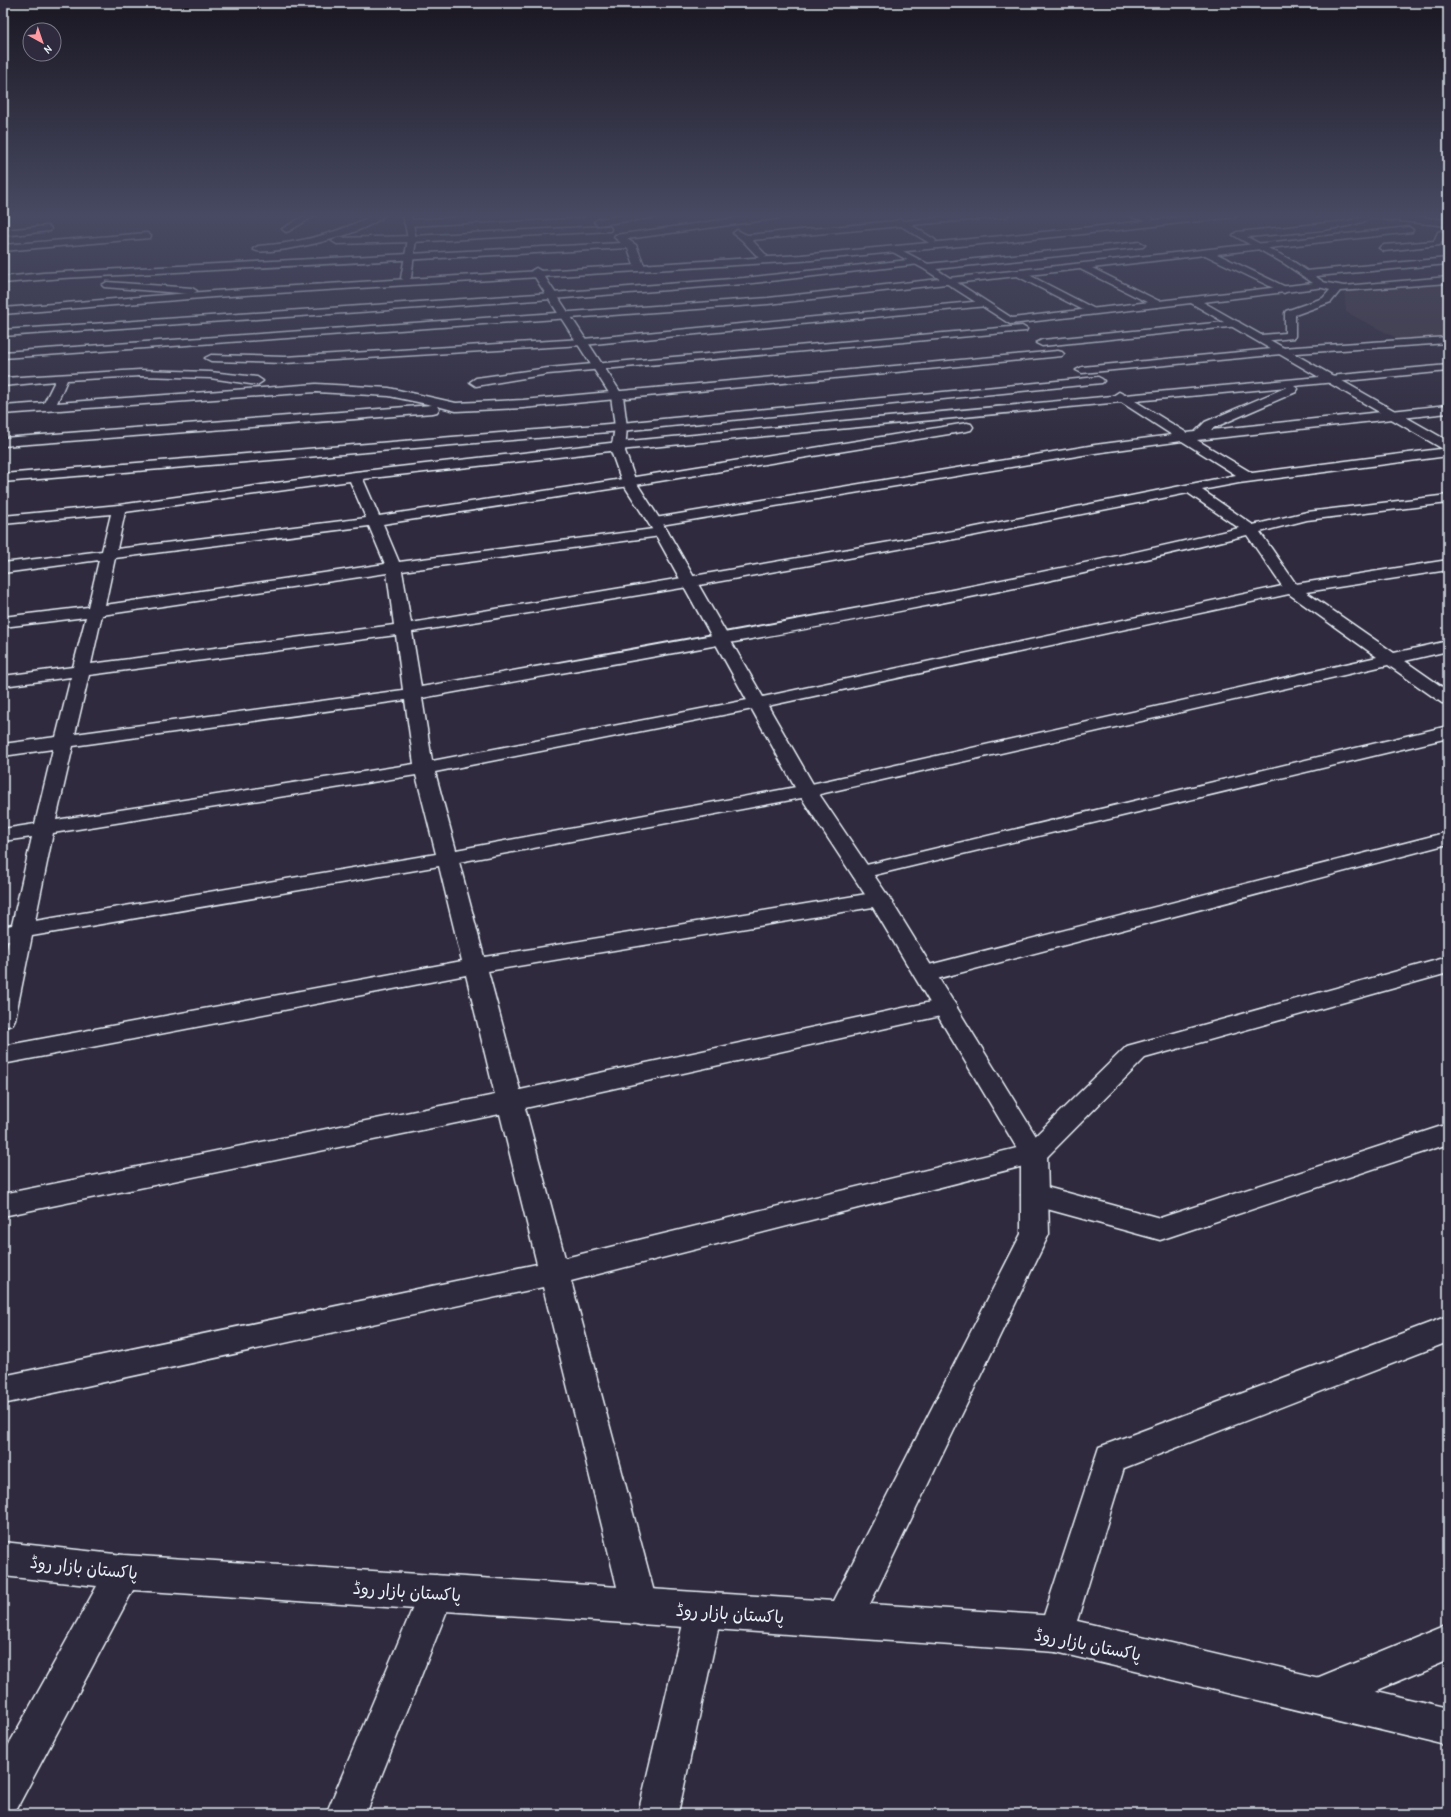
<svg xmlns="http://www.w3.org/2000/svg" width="1451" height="1817" viewBox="0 0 1451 1817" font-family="'Patrick Hand','Playpen Sans Arabic',sans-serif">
	<rect width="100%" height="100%" fill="#2f2a3d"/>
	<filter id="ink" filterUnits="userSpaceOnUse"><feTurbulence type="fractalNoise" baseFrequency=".025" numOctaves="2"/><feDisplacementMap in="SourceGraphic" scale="8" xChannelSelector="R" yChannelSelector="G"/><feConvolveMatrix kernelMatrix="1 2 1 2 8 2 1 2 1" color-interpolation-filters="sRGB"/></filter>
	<g filter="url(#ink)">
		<path fill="#413845" d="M1448,280V340L1406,343L1346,312L1344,289Z"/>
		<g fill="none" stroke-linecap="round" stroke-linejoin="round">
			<g stroke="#e8f1f8" stroke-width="3">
				<g id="minor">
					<path d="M307,214H318L289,231L286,232L282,229Z"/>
					<path d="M375,214H386C364,235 301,248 271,251C265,251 258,253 253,249L258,246C300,243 337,234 375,214Z"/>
					<path d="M525,214H586L582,217L408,226L404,223L408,220Z"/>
					<path d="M635,214H661L657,217L598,225L594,222L598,219Z"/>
					<path d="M766,214H792L788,217L627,239L636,245L644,265L639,268L634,265L628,248L63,278L3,283V277L43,273L621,243L614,237L615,235Z"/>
					<path d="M973,214H1009L1005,217L911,225L934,239L936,241L934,243L931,244L901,226L752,240L767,256L762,259L759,258L742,240L733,233L737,230L747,235L896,221L900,219L904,221Z"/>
					<path d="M1390,214L1448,220V226L1371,218L1367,215Z"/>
					<path d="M47,226L50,227L51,229L50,231L3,236V230Z"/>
					<path d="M607,226L610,227L611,229L610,231L412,242L337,244L332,241L337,238L412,236Z"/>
					<path d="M1409,227L1413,230L1412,232L1217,254L1288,288L1289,290L1284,293L1205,255L1092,268L1161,302L1162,304L1161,306L1157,307L1080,269L1029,275L1095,309L1096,311L1095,313L1091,314L1017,276L768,304L3,358V352L768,298Z"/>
					<path d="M1441,231L1445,234L1440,245L1384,251L1379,248L1384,245L1434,241L1438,232Z"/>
					<path d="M147,233L151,236L150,238L3,251V245Z"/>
					<path d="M1140,242L1145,245L1143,247L927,270L922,267L927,264Z"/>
					<path d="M1448,258V264L1306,277L1301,274L1306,271Z"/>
					<path d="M917,259L922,262L920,264L744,284L552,299L3,336V330L552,293L744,278Z"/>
					<path d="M1448,277V283L1340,291L1331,302L1295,315V336L1294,338L1261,341L1256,338L1261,335L1285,333V313L1286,311L1323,298L1330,290L1319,287L1317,285L1319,283L1322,282L1344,286Z"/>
					<path d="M107,282L192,288L197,291L192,294L104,287L102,285Z"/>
					<path d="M983,301L988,304L987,306L583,345L285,363L211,361L205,358L211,355L285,357L583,339Z"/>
					<path d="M1235,321L1239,322L1240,324L1239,326L1042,346L1036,343L1042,340Z"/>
					<path d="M1022,326L1027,329L1026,331L548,374L476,386L470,382L476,378L548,368Z"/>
					<path d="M1448,337V343L1281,354L1082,373L1076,370L1082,367L1281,348Z"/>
					<path d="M1058,351L1062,352L1064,354L1062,356L523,408L456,411L437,406L439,409L437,412L433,413L3,446V438L432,405L389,396L316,392L3,414V406L44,403L55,381L3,386V378L140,370L210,372L257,377L263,381L257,385L210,378L140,376L67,380L57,403L316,384L389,388L456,403L523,400Z"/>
					<path d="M1448,365V371L1294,386L1298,389L1296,392L1213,428L1211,430L1448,405V413L1197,440L1252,473L1448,448V456L1239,483L1202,490L1253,525L1307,512L1448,495V503L1307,520L1260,532L1296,584L1448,560V570L1306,592L1394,653L1448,641V651L1405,661L1448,691V704L1442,703L1388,665L807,797L459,862L484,957L879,892L887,894L890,899L887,904L879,906L488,971L520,1090L945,999L953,1001L957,1007L953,1013L945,1015L525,1108L565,1258L1025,1146L1127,1046L1448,957V973L1145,1058L1043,1161L571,1281L658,1607L653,1620L640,1625L627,1620L622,1607L543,1287L3,1404V1376L537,1264L500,1114L3,1216V1194L495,1095L466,975L3,1064V1046L462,961L439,866L32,936L15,1019L12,1025L3,1027V965L9,940L3,941V927L12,925L32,837L3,841V829L35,824L53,749L3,756V744L56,737L71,677L3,686V676L73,667L86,617L3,627V617L88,607L99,560L3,573V563L102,551L111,514L3,524V516L119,505L355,472L619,442L1113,396L1119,392L1125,395ZM1287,387L1205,422L1195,432L1187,433L1135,401ZM1121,402L1172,435L1095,445L655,518L650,519L648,522L650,525L655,526L1095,453L1182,441L1236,475L971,528L688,577L411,623L402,571L661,536L666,535L668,532L666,529L661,528L399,562L383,524L629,486L967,431L971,430L973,427L971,424L967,423L629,478L379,516L363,479L619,450ZM350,481L366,518L117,549L125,512ZM1188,493L1239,528C1117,558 994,582 870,606C721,634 571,661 421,687L412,632L688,587L971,536ZM369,526L385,564L105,605L115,558ZM1247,535L1282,586L758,698L432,761L422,698C698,648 975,603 1247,535ZM387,573L394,625L91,664L102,615ZM1289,594L1377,657L807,785L456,850L435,772L758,708ZM396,635L403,690L75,734L89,675ZM405,700L414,764L56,820L73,746ZM416,775L436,854L35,921L53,833Z"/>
					<path d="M1098,377L1102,379L1104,381L1102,383L621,431L3,482V474L621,423Z"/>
					<path d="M1448,726V738L862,878L854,877L851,872L854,867L862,866Z"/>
					<path d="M1448,832V844L925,982L917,979L913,974L917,969L925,966Z"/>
					<path d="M1448,1124V1144L1160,1240L1025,1203L1021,1195L1025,1187L1035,1184L1160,1218Z"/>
					<path d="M1448,1316V1342L1124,1468L1069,1647L1056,1652L1043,1647L1038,1634L1099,1447Z"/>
					<path d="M436,1575L448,1581L454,1593L366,1814H326L424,1581Z"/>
					<path d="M704,1593L717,1598L722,1611L678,1814H638L686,1611L691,1598Z"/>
					<path d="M1448,1624V1660L1320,1714L1307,1708L1301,1695L1307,1682Z"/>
				</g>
			</g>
			<g stroke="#e8f1f8" stroke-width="3">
				<g id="tertiary">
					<path d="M403,214H411L416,239L411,278L406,281L401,278L408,239Z"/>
					<path d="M1123,214H1140L1152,217L1153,219L1149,222Z"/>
					<path d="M1365,214L1375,215C1362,231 1271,234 1247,237L1291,260L1325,283L1327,285L1325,287L1203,302L1448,441V450L1443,449L1191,303L1010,324L924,269L889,250L891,248H897L930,265L1012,318L1313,283L1285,264L1233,235L1237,232L1348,221L1363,217Z"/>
					<path d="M536,268L541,271L623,396L627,427L625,451L636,482L668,532L817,791L890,899L1047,1154L1049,1234L870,1604L1056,1616L1448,1708V1746L1056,1652L133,1590L17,1808L3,1814V1755L97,1586L3,1576V1542L124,1555L833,1601L1021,1234V1155L868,899L797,791L654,532L622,482L611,451L615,427L611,396L531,271Z"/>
				</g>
			</g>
			<g stroke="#e8f1f8" stroke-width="3">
				<path id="secondary" d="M1208,214H1239L1235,217L1064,236L801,261L214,297L3,314V308L214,291L801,255L1064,230Z"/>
			</g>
			<use href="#minor" fill="#2f2a3d" fill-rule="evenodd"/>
			<use href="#tertiary" fill="#2f2a3d" fill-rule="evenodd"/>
			<use href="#secondary" fill="#2f2a3d" fill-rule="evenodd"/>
		</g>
	</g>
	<linearGradient id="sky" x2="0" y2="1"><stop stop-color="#1a1722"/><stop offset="0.46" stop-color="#474a62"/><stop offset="1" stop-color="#474a62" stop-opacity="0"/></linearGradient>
	<rect width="1451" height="469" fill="url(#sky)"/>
	<g text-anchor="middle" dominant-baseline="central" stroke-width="3.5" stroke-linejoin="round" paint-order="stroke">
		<g font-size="17" fill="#e8f1f8" stroke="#2f2a3d">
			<text transform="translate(84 1567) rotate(6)">پاکستان بازار روڈ</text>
			<text transform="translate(407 1591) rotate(4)">پاکستان بازار روڈ</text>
			<text transform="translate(730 1613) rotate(4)">پاکستان بازار روڈ</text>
			<text transform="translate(1088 1644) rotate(11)">پاکستان بازار روڈ</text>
		</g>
	</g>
	<rect width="1451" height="1817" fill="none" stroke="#2f2a3d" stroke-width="16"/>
	<rect x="8" y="8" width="1435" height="1801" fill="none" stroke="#e8f1f8" stroke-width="1.5" filter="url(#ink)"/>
	<g transform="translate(42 42) rotate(140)"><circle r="19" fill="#2f2a3d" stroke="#797a88"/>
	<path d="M0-3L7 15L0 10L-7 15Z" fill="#ff9aa2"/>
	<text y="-6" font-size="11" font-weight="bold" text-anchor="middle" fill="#e8f1f8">N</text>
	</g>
</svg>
